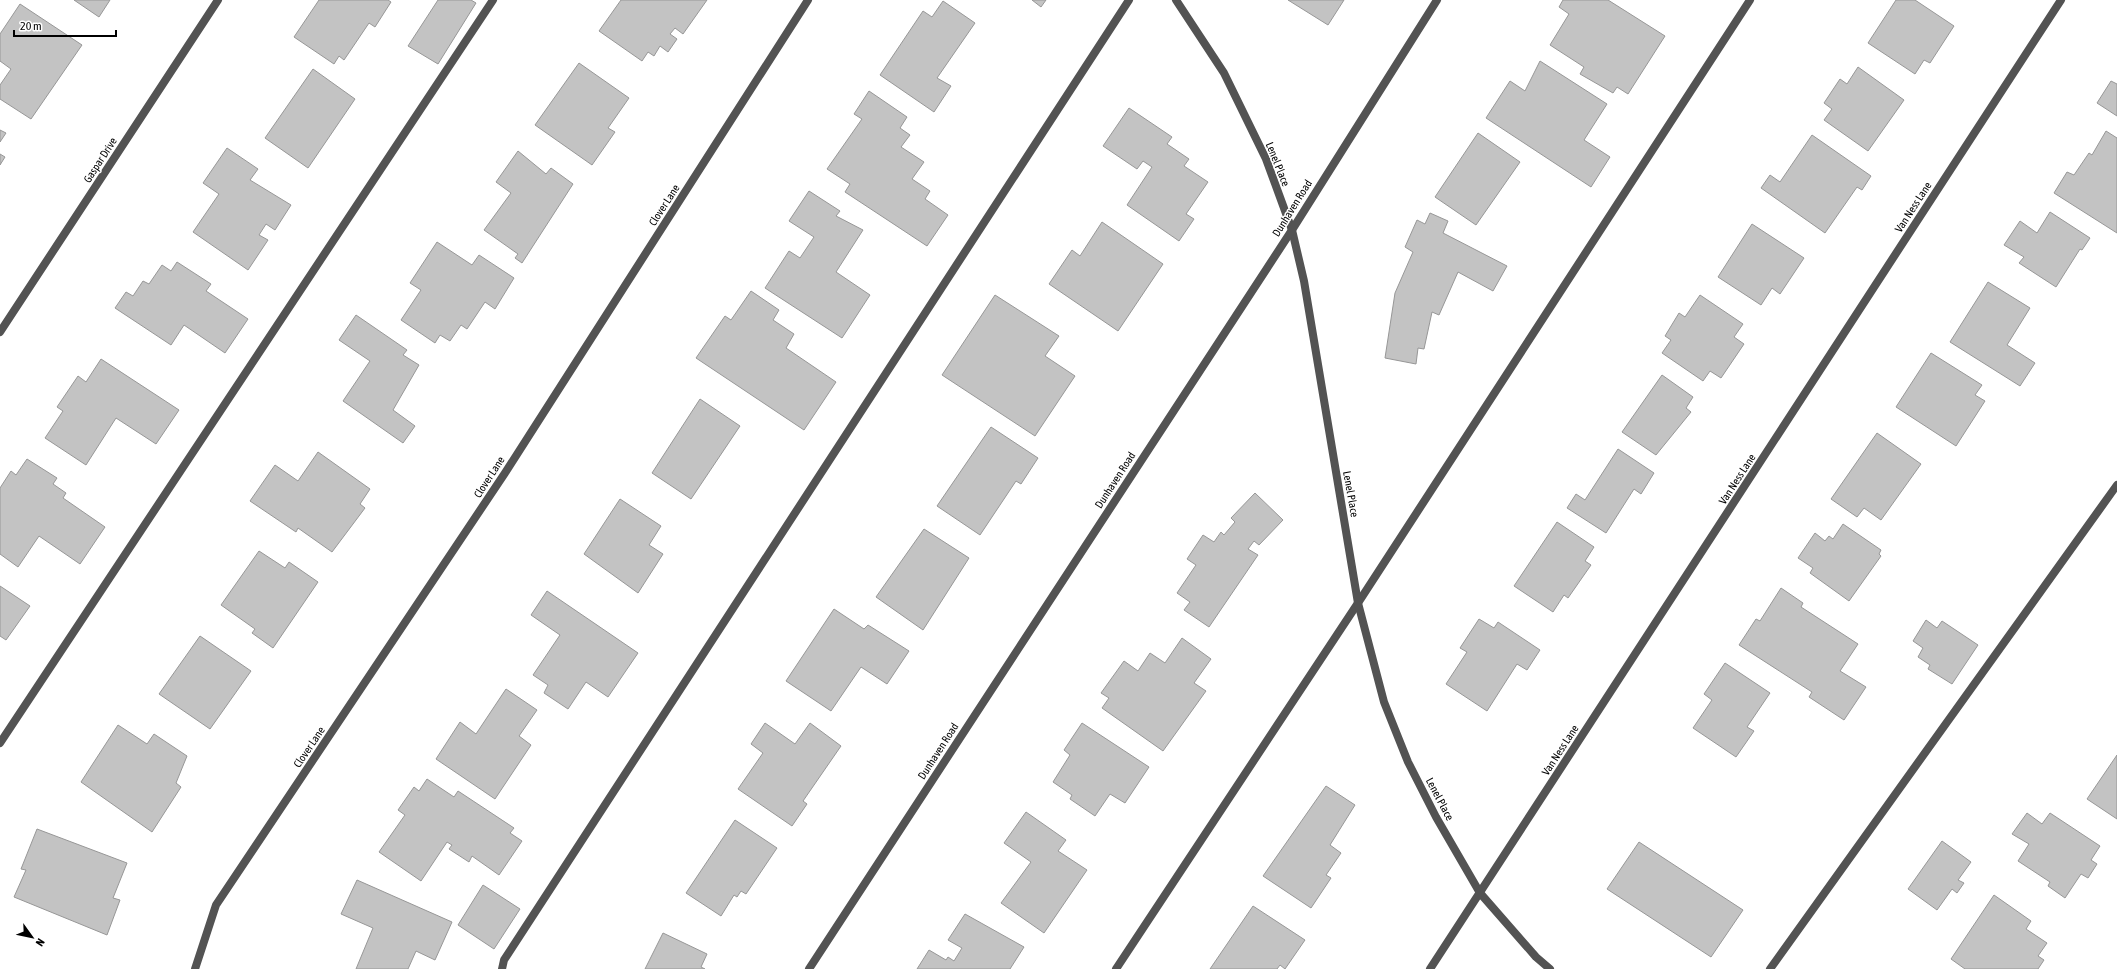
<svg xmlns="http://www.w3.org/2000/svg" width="2117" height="969" viewBox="0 0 2117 969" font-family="'Asap Condensed',sans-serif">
	<rect width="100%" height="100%" fill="#fff"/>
	<g fill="#c3c3c3" stroke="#979797">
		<path d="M74,0H110L99,17Z"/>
		<path d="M319,0H388L391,2L375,27L369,23L344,60L339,56L334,64L294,37Z"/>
		<path d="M438,0H471L476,3L438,64L408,46Z"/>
		<path d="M621,0H707L683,34L675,28L670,34L677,39L668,52L660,46L654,56L648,52L642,61L599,31Z"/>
		<path d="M1032,0H1046L1041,7Z"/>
		<path d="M1288,0H1344L1328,25Z"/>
		<path d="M1563,0H1608L1665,36L1628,94L1617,87L1613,93L1580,74L1584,67L1550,45L1569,14L1559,7Z"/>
		<path d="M1896,0H1915L1954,26L1930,63L1924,60L1915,74L1868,43Z"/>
		<path d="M943,1L975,23L937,78L951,86L934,112L880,75L923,11L932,17Z"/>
		<path d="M20,4L82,45L31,119L0,99V85L11,69L0,61V34Z"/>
		<path d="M1540,61L1607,104L1584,140L1610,157L1591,187L1486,118L1510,81L1525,91Z"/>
		<path d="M579,63L629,98L608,128L615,132L592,165L535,125Z"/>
		<path d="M1858,67L1904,100L1868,151L1824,120L1832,109L1824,103L1840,79L1847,84Z"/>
		<path d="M313,69L355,99L308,168L265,138Z"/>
		<path d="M2111,81L2117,84V116L2097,103Z"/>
		<path d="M869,91L907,117L900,128L910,135L901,147L924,162L912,179L930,191L925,199L948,215L927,246L845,192L850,184L827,169L862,119L854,114Z"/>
		<path d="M1129,108L1172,137L1167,144L1189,159L1184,166L1208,182L1186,214L1194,219L1179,241L1127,205L1152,167L1143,161L1137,169L1103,146Z"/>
		<path d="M0,130L6,133L0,142Z"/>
		<path d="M2106,131L2117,138V233L2054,193L2067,172L2074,175L2089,153L2092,155Z"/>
		<path d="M1478,133L1520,162L1476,225L1435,197Z"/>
		<path d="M1812,135L1871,176L1862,190L1857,187L1825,233L1761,188L1770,175L1780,182Z"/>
		<path d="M227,148L258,169L250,180L291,205L275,230L266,224L259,235L268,240L248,270L193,232L219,194L203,183Z"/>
		<path d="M518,151L546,174L551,168L573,184L522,263L515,258L518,254L484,230L511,193L496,182Z"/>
		<path d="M0,154L5,157L0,165Z"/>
		<path d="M809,191L840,211L836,216L863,230L836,272L870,295L842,338L765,288L789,251L800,258L814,237L789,221Z"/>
		<path d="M2050,212L2090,238L2082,250L2080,249L2056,287L2019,263L2024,257L2004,245L2020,221L2037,233Z"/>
		<path d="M1430,213L1448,221L1443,233L1507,266L1493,291L1458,272L1439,315L1432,312L1424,349L1418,348L1416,364L1385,358L1395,293L1413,252L1405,247L1417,220L1425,224Z"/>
		<path d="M1102,222L1163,264L1118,331L1049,284L1072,250L1080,256Z"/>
		<path d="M1752,224L1804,258L1780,294L1772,288L1761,305L1718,277Z"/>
		<path d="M437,242L472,265L479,255L514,278L495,309L485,302L467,329L461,325L450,341L440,335L435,343L401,320L421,290L410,283Z"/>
		<path d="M177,262L211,284L206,291L248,319L225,353L184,325L171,345L115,308L126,292L133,296L143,281L149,284L162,265L171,271Z"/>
		<path d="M1988,282L2030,308L2007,345L2035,363L2020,386L1950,342Z"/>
		<path d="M751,291L779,310L773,320L794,334L786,348L836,382L804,430L696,358L725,316L731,320Z"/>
		<path d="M995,295L1059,336L1045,356L1075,376L1035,436L942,375Z"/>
		<path d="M1700,295L1743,324L1734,337L1744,344L1721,378L1710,371L1703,381L1662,353L1671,340L1665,336L1679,313L1685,317Z"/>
		<path d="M356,315L407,350L403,355L419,365L393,410L415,426L403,443L343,401L370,361L339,340Z"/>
		<path d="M1931,353L1982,385L1975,395L1985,401L1956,446L1896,407Z"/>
		<path d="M101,359L179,410L156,444L116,418L86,465L45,438L63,411L57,407L78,376L86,382Z"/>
		<path d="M1662,375L1693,397L1686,408L1691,412L1656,455L1622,432Z"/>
		<path d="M700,399L740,426L691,499L652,473Z"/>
		<path d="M991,427L1038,458L1021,484L1016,481L980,535L937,506Z"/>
		<path d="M1877,433L1921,464L1881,520L1864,508L1857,517L1831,499Z"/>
		<path d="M1618,449L1654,473L1641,494L1634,489L1606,533L1567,508L1576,494L1585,500Z"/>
		<path d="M318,452L370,489L360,504L365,508L332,552L298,528L296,532L250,501L275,465L298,481Z"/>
		<path d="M27,459L57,478L53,484L66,493L63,498L105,527L80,564L39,536L18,567L0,554V488L11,471L16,475Z"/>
		<path d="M1255,493L1283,520L1259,545L1254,541L1248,549L1258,555L1209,627L1184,610L1190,602L1177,593L1196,565L1187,559L1203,535L1214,542L1221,532L1224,535L1235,522L1231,518Z"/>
		<path d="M620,499L661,526L649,545L663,554L638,593L584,554Z"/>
		<path d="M1557,522L1594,547L1585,561L1591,565L1568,598L1564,595L1553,612L1514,586Z"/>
		<path d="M1843,524L1881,550L1879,554L1881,556L1849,601L1810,573L1813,568L1798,558L1815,533L1825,541L1829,536L1833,539Z"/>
		<path d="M924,529L969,558L923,630L876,597Z"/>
		<path d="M259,551L285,568L289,562L318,582L273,648L252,633L255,629L221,605Z"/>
		<path d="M0,586L30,606L6,640L0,636Z"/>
		<path d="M1781,588L1803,603L1801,607L1858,644L1840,671L1866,687L1844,720L1809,697L1812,692L1739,645L1756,619L1760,621Z"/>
		<path d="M547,591L638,653L608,697L586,682L568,709L544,693L548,685L533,675L560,635L531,615Z"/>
		<path d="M834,609L864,629L868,625L909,651L887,684L861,667L831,711L786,681Z"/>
		<path d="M1479,619L1494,628L1498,622L1540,650L1527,670L1517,664L1487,711L1446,684L1467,652L1460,648Z"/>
		<path d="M1926,620L1937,628L1942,621L1978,645L1952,684L1928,669L1930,665L1918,657L1923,648L1913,641Z"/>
		<path d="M200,636L251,671L210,729L159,694Z"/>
		<path d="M1182,638L1211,659L1194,683L1206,691L1163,751L1102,708L1109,698L1101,693L1124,661L1138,671L1150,653L1165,663Z"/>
		<path d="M1725,663L1770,693L1747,727L1754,731L1736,757L1693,728L1712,700L1704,694Z"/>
		<path d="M506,689L537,710L519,736L531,745L495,799L436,759L460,722L476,734Z"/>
		<path d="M765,723L795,744L810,723L841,746L803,801L807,804L792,826L738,789L763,753L751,744Z"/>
		<path d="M1082,723L1149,767L1125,803L1110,794L1095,816L1070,799L1072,795L1053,782L1070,755L1064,750Z"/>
		<path d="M118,725L147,744L154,734L187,756L176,783L181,787L152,832L81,782Z"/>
		<path d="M2117,755V819L2087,799Z"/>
		<path d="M427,779L454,797L458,791L514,828L510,833L522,841L499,875L472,856L469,862L449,849L452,845L447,842L421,881L379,852L405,815L398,810L414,787L419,791Z"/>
		<path d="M1326,786L1355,805L1330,845L1341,853L1326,875L1331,878L1311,908L1263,876Z"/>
		<path d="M1026,812L1066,840L1058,851L1087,870L1044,933L1001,903L1031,862L1004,843Z"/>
		<path d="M2027,813L2042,824L2050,813L2100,846L2091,860L2097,864L2088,878L2081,874L2065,898L2048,886L2050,882L2018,861L2029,844L2012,834Z"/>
		<path d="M735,820L777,848L746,894L741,891L737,897L734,895L721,916L686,893Z"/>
		<path d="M37,829L127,863L113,898L120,900L107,935L14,897L26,870L21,869Z"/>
		<path d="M1942,841L1971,862L1958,880L1964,883L1957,893L1952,889L1937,910L1908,889Z"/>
		<path d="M1639,842L1743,910L1711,957L1607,889Z"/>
		<path d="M357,880L452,922L435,960L416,951L408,969H356L373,928L341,914Z"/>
		<path d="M483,885L520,909L494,949L458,925Z"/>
		<path d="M1994,895L2031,921L2026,929L2047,943L2038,956L2044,960L2038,969H1965L1951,959Z"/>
		<path d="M1253,906L1305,940L1285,969L1280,965L1277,969H1210Z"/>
		<path d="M965,914L1024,947L1010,969H917L929,950L946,960L948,957L954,961L962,948L948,940Z"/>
		<path d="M663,933L707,954L701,967L705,969H645Z"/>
	</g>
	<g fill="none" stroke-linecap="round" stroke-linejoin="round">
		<g stroke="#535353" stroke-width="8">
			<path d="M0,743L493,0"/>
			<path d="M502,969L504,960L1129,0"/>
			<path d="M1116,969L1358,603L1750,0"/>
			<path d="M1770,969L2117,485"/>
		</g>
		<g stroke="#535353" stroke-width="8">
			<path d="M1176,0L1224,73L1266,159L1292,230L1304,281L1358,603L1384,702L1408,762L1436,817L1480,893L1536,957L1550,969"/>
			<path d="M0,332L218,0"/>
			<path d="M195,969L216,905L505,473L808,0"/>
			<path d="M809,969L1292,230L1437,0"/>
			<path d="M1430,969L2061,0"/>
		</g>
	</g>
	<g text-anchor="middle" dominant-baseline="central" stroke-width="3" stroke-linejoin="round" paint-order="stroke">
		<g font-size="11" fill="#000" stroke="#fff">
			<text transform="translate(100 160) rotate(-57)">Gaspar Drive</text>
			<text transform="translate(1278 164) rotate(68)">Lenel Place</text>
			<text transform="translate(664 205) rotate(-57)">Clover Lane</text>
			<text transform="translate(1913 207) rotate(-57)">Van Ness Lane</text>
			<text transform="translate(1292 208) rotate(-58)">Dunhaven Road</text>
			<text transform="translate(489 477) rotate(-57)">Clover Lane</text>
			<text transform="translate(1737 479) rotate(-57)">Van Ness Lane</text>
			<text transform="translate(1115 480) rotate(-57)">Dunhaven Road</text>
			<text transform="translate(1351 494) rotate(80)">Lenel Place</text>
			<text transform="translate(309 747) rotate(-56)">Clover Lane</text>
			<text transform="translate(1560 750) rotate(-57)">Van Ness Lane</text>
			<text transform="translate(938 751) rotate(-57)">Dunhaven Road</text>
			<text transform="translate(1440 799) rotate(62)">Lenel Place</text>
		</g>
	</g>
	<g transform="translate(32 937) rotate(123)" stroke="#ffffff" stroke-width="3" paint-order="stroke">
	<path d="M0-3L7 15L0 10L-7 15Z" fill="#000000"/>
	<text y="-6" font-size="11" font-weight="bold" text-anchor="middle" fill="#000000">N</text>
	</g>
	<path d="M14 30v6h102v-6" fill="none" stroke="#000000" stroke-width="2"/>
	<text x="20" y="30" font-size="12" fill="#000000" stroke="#ffffff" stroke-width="3" paint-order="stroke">20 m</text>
</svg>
